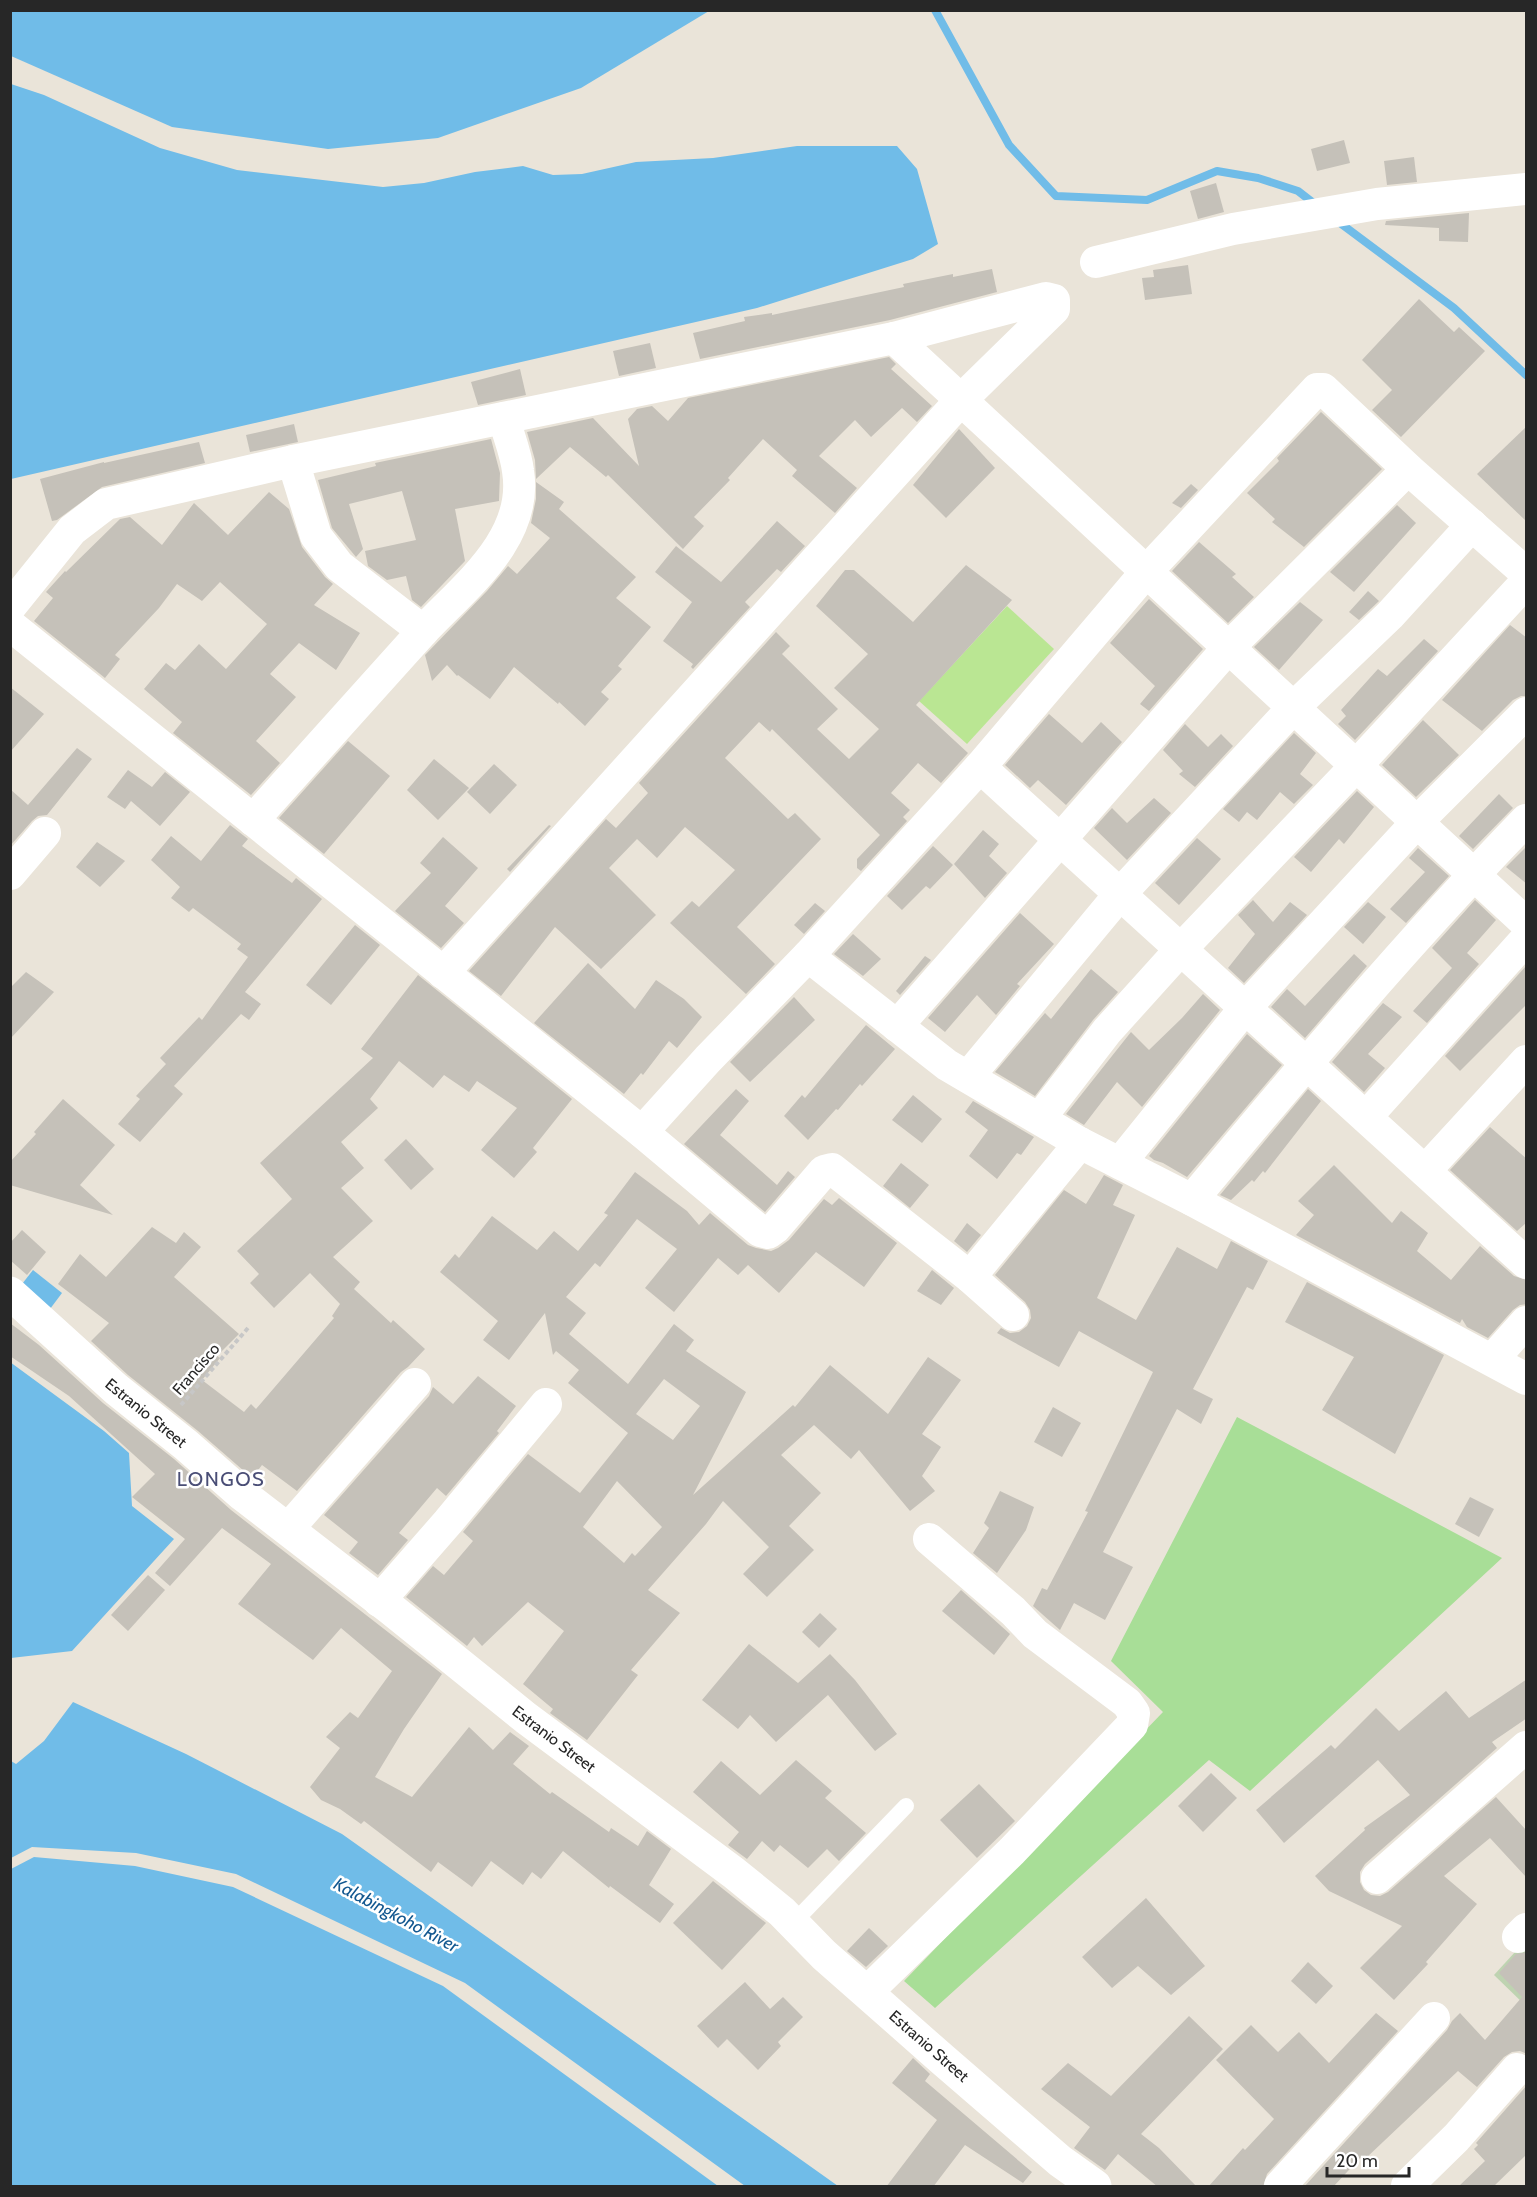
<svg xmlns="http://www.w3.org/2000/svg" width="1537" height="2197" viewBox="0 0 1537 2197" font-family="Cabin,sans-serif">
	<rect width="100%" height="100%" fill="#eae4d9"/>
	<path fill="#a8de97" d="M1237,1417L1502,1558L1250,1791L1209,1760L935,2008L904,1981L1163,1712L1111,1661Z"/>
	<path fill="#bed3b1" d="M1526,1940V2006L1494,1975Z"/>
	<path fill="#bae693" d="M1007,606L1054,649L967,744L919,701Z"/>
	<g fill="#70bce8">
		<path d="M11,10H709V11L581,88L438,138L328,149L172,127L11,56Z"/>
		<path d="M11,84L44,95L160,148L237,170L383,187L424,183L475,172L523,166L553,175L582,174L636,162L713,158L797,146H897L917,169L938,244L913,259L757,308L11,479Z"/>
		<path d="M33,1270L62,1293L44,1317L15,1293Z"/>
		<path d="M10,1362L104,1431L129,1453L132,1506L174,1539L72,1651L11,1658Z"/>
		<path d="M73,1702L186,1754L342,1834L838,2186H745L465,1983L236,1874L136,1853L32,1847L11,1858V1761L16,1764L44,1741Z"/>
		<path d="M34,1857L135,1866L233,1887L443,1986L718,2186H11V1869Z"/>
	</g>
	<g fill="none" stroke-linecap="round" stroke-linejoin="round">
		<g stroke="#70bce8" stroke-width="8">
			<path d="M935,10L1009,145L1056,196L1147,200L1217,171L1258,178L1298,191L1316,205"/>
			<path d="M1336,220L1454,308L1526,375"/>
		</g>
	</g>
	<g fill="#c5c1b9" fill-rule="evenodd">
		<path d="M1344,140L1350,163L1317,171L1311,149Z"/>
		<path d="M1414,157L1417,182L1387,185L1384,161Z"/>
		<path d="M1216,183L1224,212L1198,219L1190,191Z"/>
		<path d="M1469,213L1468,242L1439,241V228L1385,225L1386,221Z"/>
		<path d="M1188,265L1192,294L1145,300L1142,278L1154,277L1153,270Z"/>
		<path d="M992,269L997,292L890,320L700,359L693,333L745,321L744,317L772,313V315L904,287L903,284L953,274V277Z"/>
		<path d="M1419,299L1454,332L1459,327L1485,351L1401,437L1372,410L1392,390L1362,360Z"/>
		<path d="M650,343L656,368L619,376L613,351Z"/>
		<path d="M889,357L896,364L891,369L932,406L917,422L902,408L871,437L855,420L819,456L857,488L835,513L792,476L797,470L763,439L728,478L730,480L694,517L704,526L683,549L608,475L606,477L570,447L536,479L535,460L527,432L593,418L639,466L628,419L637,409L652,406L668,421L688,398Z"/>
		<path d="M520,369L526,395L478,405L471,382Z"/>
		<path d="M1321,412L1382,469L1304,547L1272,522L1275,519L1247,493L1279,461L1277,458Z"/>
		<path d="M294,424L298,442L250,452L246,435Z"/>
		<path d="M1527,426V522L1477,474Z"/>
		<path d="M959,429L995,468L946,518L913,485Z"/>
		<path d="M491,439L500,473L499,501L455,509L465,561L421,607L412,600L406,576L387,580L368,566L365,551L416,540L402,491L349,504L363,549L356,557L332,528L318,480L376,466L375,463Z"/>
		<path d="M199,442L205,463L102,487L57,520L52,521L40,479L104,462V463Z"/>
		<path d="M536,482L564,502L559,509L636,577L616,598L651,627L618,666L622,669L601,692L609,699L585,726L559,702L558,704L514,667L490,699L458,675L457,676L447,665L432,681L425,655L487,591L508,566L517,574L550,538L531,523L536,499Z"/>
		<path d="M1191,484L1198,490L1181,508L1172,503Z"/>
		<path d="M269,492L289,509L302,547L325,577L333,584L314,605L360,633L336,670L299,643L270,674L296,697L256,741L280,763L251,795L173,733L182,722L144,689L166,663L175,670L199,644L226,669L267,624L220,582L202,601L177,584L159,608L115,655L120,659L105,678L34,621L53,598L46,592L65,571L66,572L120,519L130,517L162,545L194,503L228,535Z"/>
		<path d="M1397,505L1416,523L1354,592L1330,572Z"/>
		<path d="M777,521L805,546L781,572L777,569L745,602L750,607L693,669L691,667L693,664L663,641L692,602L655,572L676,546L721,582Z"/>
		<path d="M1199,542L1236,574L1232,577L1254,597L1228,623L1172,571Z"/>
		<path d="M966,565L1012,600L916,705L968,753L941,783L918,763L891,793L910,810L903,817L907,821L861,871L857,868V859L880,835L772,729L770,732L759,722L725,758L788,819L795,813L821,839L737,927L775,964L746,994L670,923L692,901L699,907L735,870L685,827L657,858L637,839L609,868L656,915L601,969L555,927L501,996L469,971L606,819L616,828L648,793L639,783L776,632L790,646L782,654L838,709L817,729L849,759L879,729L834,688L868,654L816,606L845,570H854L913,622Z"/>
		<path d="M1368,591L1379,601L1359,620L1349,612Z"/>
		<path d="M1149,599L1203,649L1149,711L1140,704L1155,686L1110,643Z"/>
		<path d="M1300,602L1323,620L1279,670L1254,647Z"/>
		<path d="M1510,625L1527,638V696H1521L1513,700L1482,731L1442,700Z"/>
		<path d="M1424,639L1438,651L1355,740L1338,724L1346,716L1341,710L1378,669L1387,676Z"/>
		<path d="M10,687L44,714L10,752Z"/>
		<path d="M1049,714L1082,743L1101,722L1122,742L1066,805L1038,780L1030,788L1005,765Z"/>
		<path d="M1423,720L1459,755L1416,797L1382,765Z"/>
		<path d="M1185,724L1208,747L1221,734L1233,746L1195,787L1179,774L1183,771L1163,750Z"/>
		<path d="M1294,733L1316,753L1300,774L1313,785L1294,804L1280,792L1257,820L1247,812L1239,822L1223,809Z"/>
		<path d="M348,741L390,776L324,854L279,818Z"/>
		<path d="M77,748L92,759L47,815L38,816L32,821L10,846V789L28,805Z"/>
		<path d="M434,759L469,788L438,820L407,790Z"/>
		<path d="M494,764L517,785L490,814L467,792Z"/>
		<path d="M128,770L152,787L165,772L190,792L160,826L131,801L125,809L107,797Z"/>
		<path d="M1357,791L1374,807L1344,844L1339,839L1311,872L1294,857Z"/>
		<path d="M1499,794L1513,808L1473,849L1459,836Z"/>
		<path d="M1154,798L1171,813L1127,860L1094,828L1112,808L1127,823Z"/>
		<path d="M230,825L248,839L242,846L292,883L296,878L322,899L245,992L261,1004L249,1020L241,1014L174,1086L183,1094L140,1142L118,1124L140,1099L136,1096L166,1064L160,1058L199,1017L202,1020L248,957L237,949L241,944L193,908L189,912L171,898L180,887L151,860L171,836L201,861Z"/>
		<path d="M549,825L551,826L510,872L507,869Z"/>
		<path d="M983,830L999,844L989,856L1007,873L985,898L954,864Z"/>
		<path d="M443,837L478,868L445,906L464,923L441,948L395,911L431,873L420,863Z"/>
		<path d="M1197,838L1221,859L1179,905L1155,883Z"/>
		<path d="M97,842L125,861L100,887L76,867Z"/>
		<path d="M933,846L953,865L930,889L926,886L902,910L887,896Z"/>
		<path d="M1527,846V884L1506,867Z"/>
		<path d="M1418,848L1449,876L1406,923L1390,909L1425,872L1409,858Z"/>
		<path d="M1253,900L1273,922L1290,902L1307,915L1244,983L1228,968L1255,934L1238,915Z"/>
		<path d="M1475,900L1496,920L1467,953L1479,964L1427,1023L1413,1011L1452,968L1432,948Z"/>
		<path d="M1368,902L1386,917L1363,944L1344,927Z"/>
		<path d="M815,903L825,911L804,934L794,925Z"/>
		<path d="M1020,913L1054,944L1017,984L1020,986L996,1015L977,995L945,1032L928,1018Z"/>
		<path d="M355,925L380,945L331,1005L306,985Z"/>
		<path d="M853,934L881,959L863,976L834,954Z"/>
		<path d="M1354,954L1367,966L1305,1038L1271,1007L1287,989L1305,1006Z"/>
		<path d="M925,956L931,960L900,995L896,991Z"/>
		<path d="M588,963L635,1009L656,980L684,999L702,1017L677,1048L669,1041L643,1075L641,1073L624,1094L534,1023Z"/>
		<path d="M1527,965V1004L1460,1071L1445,1056Z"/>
		<path d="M1091,969L1118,992L1093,1020L1035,1096L995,1072L1045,1013L1051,1019Z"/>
		<path d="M26,972L54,992L10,1039V988Z"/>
		<path d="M418,975L572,1099L533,1148L537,1152L514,1178L481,1150L517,1108L477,1081L469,1092L444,1075L433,1088L399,1061L370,1099L378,1108L341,1142L364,1168L341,1188L373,1221L333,1257L360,1282L354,1289L391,1323L393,1320L425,1349L408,1367L401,1372L297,1491L262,1465L252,1478L198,1431L128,1375L91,1341L109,1323L58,1284L80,1254L106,1277L152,1227L176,1243L184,1232L201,1247L174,1277L239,1334L217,1356L220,1358L202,1380L244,1412L251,1404L256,1409L334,1318L332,1316L340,1304L310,1273L274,1308L250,1283L259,1274L237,1251L292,1199L260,1163L373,1058L361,1049Z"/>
		<path d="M1203,994L1220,1010L1142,1107L1117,1082L1084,1125L1066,1114L1131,1032L1149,1050L1182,1018Z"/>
		<path d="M794,997L815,1020L750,1082L730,1062Z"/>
		<path d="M1383,1003L1402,1017L1368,1054L1385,1068L1364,1092L1332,1062Z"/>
		<path d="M866,1025L895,1049L862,1086L860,1084L838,1110L836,1109L808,1140L784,1116L802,1095L805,1098Z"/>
		<path d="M1247,1034L1282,1065L1187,1177L1163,1163L1154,1160L1149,1156Z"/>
		<path d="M736,1089L749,1101L720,1135L777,1185L788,1171L795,1177L765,1212L684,1144Z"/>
		<path d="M1308,1089L1321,1101L1265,1173L1263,1171L1254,1182L1252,1180L1231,1200L1220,1195Z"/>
		<path d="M913,1095L942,1119L922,1143L892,1120Z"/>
		<path d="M63,1099L115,1145L80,1185L113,1215L10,1185V1162L36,1134L34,1132Z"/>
		<path d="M973,1101L1034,1137L1021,1155L1017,1153L997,1179L969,1156L988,1130L965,1112Z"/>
		<path d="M1490,1127L1527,1159V1222L1517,1231L1450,1170Z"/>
		<path d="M406,1139L434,1169L411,1190L384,1160Z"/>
		<path d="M901,1163L929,1185L910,1208L883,1186Z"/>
		<path d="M1334,1165L1392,1223L1401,1211L1428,1233L1417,1251L1451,1280L1480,1246L1514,1276L1527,1280V1304L1520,1305L1513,1310L1488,1338L1467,1327L1462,1319L1460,1323L1296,1235L1314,1215L1298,1201Z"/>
		<path d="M635,1172L687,1211L699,1225L710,1213L748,1245L756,1248L771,1251L778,1248L789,1240L824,1199L832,1205L839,1198L897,1243L864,1287L816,1252L779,1293L748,1265L738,1275L718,1258L674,1312L645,1288L677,1249L637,1219L600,1267L595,1263L566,1297L586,1313L569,1334L628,1384L674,1324L694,1340L686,1351L746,1392L693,1495L793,1405L795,1407L830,1365L888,1414L928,1357L961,1380L922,1434L941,1447L922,1476L935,1491L910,1511L859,1450L851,1459L814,1425L781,1455L821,1493L789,1526L814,1550L767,1597L743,1574L769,1547L723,1501L706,1524L648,1590L680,1613L631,1670L638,1675L587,1740L550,1713L553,1709L523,1684L564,1631L528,1602L482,1646L474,1637L467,1646L406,1597L433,1566L444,1575L473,1541L463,1532L528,1454L580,1493L628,1433L568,1383L579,1370L556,1351L553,1355L545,1313L509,1360L483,1340L498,1321L440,1272L455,1254L459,1258L492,1216L537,1250L554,1231L578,1251L608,1215L604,1213ZM664,1379L700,1406L673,1440L636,1414ZM617,1481L662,1527L635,1556L632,1553L624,1563L583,1527Z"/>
		<path d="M1104,1175L1123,1185L1113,1205L1135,1215L1097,1298L1136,1320L1177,1247L1217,1269L1231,1241L1268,1261L1253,1290L1247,1287L1193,1389L1213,1399L1201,1424L1177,1409L1103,1552L1133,1567L1105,1620L1074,1603L1060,1630L1033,1606L1042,1588L1047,1590L1088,1512L1085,1511L1153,1372L1079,1331L1059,1367L997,1333L1001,1328L1010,1333L1019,1332L1027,1326L1031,1318L1030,1310L1025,1302L995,1275L1064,1190L1086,1204Z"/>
		<path d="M967,1223L981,1235L967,1252L954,1241Z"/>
		<path d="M22,1230L46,1252L27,1275L10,1260V1243Z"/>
		<path d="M932,1270L954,1288L941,1305L917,1291Z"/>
		<path d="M1307,1282L1444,1355L1395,1454L1322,1410L1354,1357L1285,1322Z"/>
		<path d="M10,1323L39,1345L103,1403L174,1459L231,1510L442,1674L404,1729L375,1777L412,1797L469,1727L493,1750L510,1732L529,1746L513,1764L550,1794L552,1792L609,1832L611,1828L638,1846L647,1831L671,1849L649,1885L674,1904L660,1923L610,1886L609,1888L563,1851L541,1879L532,1872L523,1885L491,1861L472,1887L438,1862L431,1872L364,1821L361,1824L340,1809L321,1800L310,1787L340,1748L326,1737L350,1712L358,1718L392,1671L341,1628L313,1660L238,1604L271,1564L222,1528L170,1586L155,1573L185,1539L132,1497L155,1474L69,1396L10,1356Z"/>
		<path d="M478,1376L516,1406L497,1431L499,1433L446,1496L437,1488L399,1533L408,1540L378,1575L349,1553L358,1542L324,1515L429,1396L433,1387L453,1404Z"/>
		<path d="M1053,1407L1081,1423L1062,1457L1034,1442Z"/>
		<path d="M1000,1491L1034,1507L1026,1530L997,1573L973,1553L989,1528L984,1523Z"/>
		<path d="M1470,1497L1494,1509L1479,1537L1455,1524Z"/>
		<path d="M148,1575L165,1590L128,1631L111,1615Z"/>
		<path d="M961,1590L1010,1634L994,1655L942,1611Z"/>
		<path d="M820,1613L837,1629L819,1648L802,1632Z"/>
		<path d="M749,1644L798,1683L830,1654L855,1680L897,1734L875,1751L828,1695L776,1742L750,1715L738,1729L702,1700Z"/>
		<path d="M1527,1679V1718L1492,1742L1497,1748L1365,1864L1360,1872V1882L1364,1890L1371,1895L1380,1896L1388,1892L1496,1797L1527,1831V1878L1490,1838L1444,1876L1477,1904L1426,1962L1428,1964L1394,2000L1360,1968L1402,1926L1329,1891L1315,1876L1365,1830L1364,1828L1410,1795L1378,1760L1284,1843L1256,1810L1331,1745L1335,1749L1376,1708L1399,1731L1446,1691L1469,1718Z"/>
		<path d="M796,1760L832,1791L825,1798L866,1833L839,1861L827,1849L808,1868L780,1845L774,1852L762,1841L747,1859L728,1845L739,1832L693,1792L721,1761L760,1795Z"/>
		<path d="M1211,1773L1237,1798L1203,1832L1178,1806Z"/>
		<path d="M979,1784L1015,1821L977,1858L940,1820Z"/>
		<path d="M713,1881L766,1923L722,1970L673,1923Z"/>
		<path d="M1146,1898L1205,1966L1171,1995L1138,1966L1112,1988L1082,1957Z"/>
		<path d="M869,1928L888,1946L866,1967L847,1951Z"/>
		<path d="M1527,1952V2054L1520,2051L1512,2052L1504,2057L1477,2087L1458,2071L1365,2159L1362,2156L1333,2187H1304L1447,2030L1452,2021L1460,2013L1485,2040L1522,1997L1499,1973L1516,1954Z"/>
		<path d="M1308,1962L1333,1986L1316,2004L1291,1981Z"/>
		<path d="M745,1982L770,2009L783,1997L803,2017L778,2042L781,2046L758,2070L727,2039L718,2048L697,2026Z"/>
		<path d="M1376,2013L1398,2031L1267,2174L1263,2187H1208L1243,2148L1245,2150L1274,2119L1216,2060L1251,2025L1278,2052L1299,2032L1329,2063Z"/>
		<path d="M1189,2016L1223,2049L1141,2134L1159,2148L1197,2187H1158L1118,2154L1105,2170L1074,2148L1090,2127L1041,2089L1068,2063L1111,2096Z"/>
		<path d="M913,2058L930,2074L925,2081L1032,2172L1023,2183L965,2145L933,2187H886L937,2120L892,2083Z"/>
		<path d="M1527,2085V2154L1493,2187H1458L1485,2161L1474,2149L1478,2145L1476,2143Z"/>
	</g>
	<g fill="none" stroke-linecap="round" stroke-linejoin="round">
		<path stroke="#c7c7c7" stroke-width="4" stroke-dasharray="4.5 3" stroke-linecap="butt" d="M181,1405L248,1328"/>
		<path stroke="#fff" stroke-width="16" d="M793,1923L906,1806"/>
		<g stroke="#fff" stroke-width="32">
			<path d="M1096,262L1233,229L1377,204L1526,189"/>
			<path d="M894,338L1526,923"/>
			<path d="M10,607L72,530L106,504L293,461L894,338L1046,298L1054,300V309L960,401L443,973"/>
			<path d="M10,625L642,1132L760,1231L768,1233L775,1228L824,1171L832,1169L970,1277L1013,1315"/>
			<path d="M423,631C464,587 529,539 518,471C516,453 508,435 504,418"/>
			<path d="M980,767L1526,1263"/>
			<path d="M253,820L423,631L339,566L316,536L293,461"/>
			<path d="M10,874L45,833"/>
			<path d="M808,956L947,1065L1080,1143L1192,1200L1526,1379"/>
			<path d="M897,1026L1228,648L1408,469"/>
			<path d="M968,1077L1120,894L1293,708L1390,615L1472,525"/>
			<path d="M1366,1117L1526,939"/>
			<path d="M1040,1118L1107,1031L1181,949L1356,766L1526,582"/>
			<path d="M642,1132L708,1059L808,956L980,767L1146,572L1317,389H1323L1408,469L1526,573"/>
			<path d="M1120,1163L1245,1008L1418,821L1526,713"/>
			<path d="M1425,1171L1526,1061"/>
			<path d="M1192,1200C1300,1070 1409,941 1526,820"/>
			<path d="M970,1277L1080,1143"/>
			<path d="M1492,1360L1526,1322"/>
			<path d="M288,1529L415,1384"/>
			<path d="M379,1601L448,1522L546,1404"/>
			<path d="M1377,1878L1526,1747"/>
			<path d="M1518,1937L1526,1929"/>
			<path d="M867,1992L1012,1851L1132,1725L1134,1713L1127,1703L1035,1634L1013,1611L929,1539"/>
			<path d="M1280,2186L1434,2018"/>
			<path d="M1407,2186L1456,2138L1517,2069"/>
		</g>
		<path stroke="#fff" stroke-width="33" d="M10,1293L116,1389L186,1445L243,1495L391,1609L526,1718L734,1873L782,1912L824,1955L942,2059L1060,2161L1095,2186"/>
	</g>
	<g text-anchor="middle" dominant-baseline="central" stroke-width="5" stroke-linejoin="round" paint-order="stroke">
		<g font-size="16" fill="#272727" stroke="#fff">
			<text transform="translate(196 1369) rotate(-49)">Francisco</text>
			<text transform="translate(146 1413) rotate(39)">Estranio Street</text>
			<text transform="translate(554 1739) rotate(37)">Estranio Street</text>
			<text transform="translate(929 2046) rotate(41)">Estranio Street</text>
		</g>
		<g font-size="18" font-style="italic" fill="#135890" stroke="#fff">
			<text transform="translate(396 1915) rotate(28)">Kalabingkoho River</text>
		</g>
		<g font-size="20" letter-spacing="1.5" fill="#4a4e76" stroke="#fff">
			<text x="221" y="1479">LONGOS</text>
		</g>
	</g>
	<rect width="1537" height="2197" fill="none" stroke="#272727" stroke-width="24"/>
	<path d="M1327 2167v9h82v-9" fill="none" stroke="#272727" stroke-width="3"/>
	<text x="1336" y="2167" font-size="18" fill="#272727" stroke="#ffffff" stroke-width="4.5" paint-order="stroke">20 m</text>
</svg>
